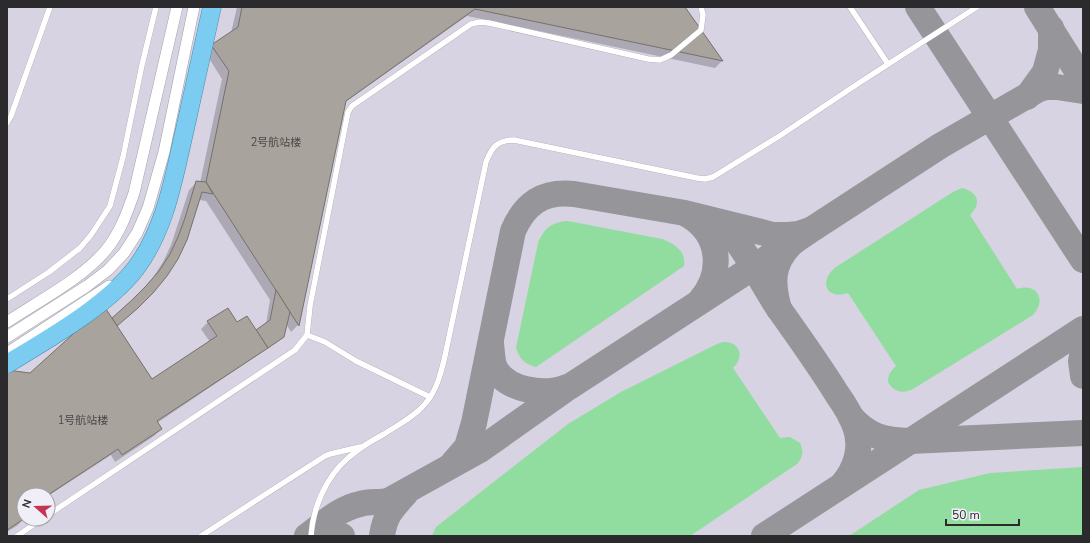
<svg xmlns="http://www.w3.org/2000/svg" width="1090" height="543" viewBox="0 0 1090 543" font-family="'Nunito Sans','Noto Sans SC',sans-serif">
	<rect width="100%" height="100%" fill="#e3e1e8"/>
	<path fill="#d7d3e2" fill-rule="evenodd" d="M7,7H1083V536H7ZM24,495H48V519H24Z"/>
	<g fill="#91dc9f">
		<path d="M962,188C978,192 982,203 970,215L1017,289C1037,282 1047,300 1033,315L913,389C902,394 894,392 888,382C888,374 891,371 896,366L848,293C826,300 818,281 836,267L953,192Z"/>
		<path d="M568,221L662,239C675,244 686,251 684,266L536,367C524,364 520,359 516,348L538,243C544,228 552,222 568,221Z"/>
		<path d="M723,342C740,341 745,357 733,368L780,438L790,437L800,443C804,452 803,457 797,464L690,536H432L436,527L568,424L621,392L717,344Z"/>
		<path d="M1083,467V536H849L919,490L990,473Z"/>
	</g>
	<path fill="#0003" fill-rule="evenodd" d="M237,7H684L722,61L715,68L467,16L344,103L298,325L291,332L286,324L283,337L277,342L157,423L161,429L154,436L115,462L111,455L48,496V495H24V512L22,513L24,518L18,525L7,532V371L30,374L111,319L132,302L152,279L163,262L171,245L189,190L197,182L200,183L222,79L205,52L231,33ZM199,200L206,201L270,300L266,324L256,331L237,323L208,322L201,329L210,342L151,380L116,326L130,315L152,292Z"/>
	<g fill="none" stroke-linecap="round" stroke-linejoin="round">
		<g stroke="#96959a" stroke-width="26">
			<path d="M918,7L1083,260"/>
			<path d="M1037,7L1079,74L1083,77"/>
			<path d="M1027,97L1045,72L1051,50V28"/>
			<path d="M688,215C721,234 724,273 700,301"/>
			<path d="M715,222C720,224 724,226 728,230C748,253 762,284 779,309C799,337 819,365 837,394C844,404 851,415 855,426C863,447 856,469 842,485"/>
			<path d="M491,344C492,351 492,359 494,366C505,391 545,396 567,387"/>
			<path d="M1083,350L1081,361L1083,376"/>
			<path d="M851,417C869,437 884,440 910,441L1083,433"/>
			<path d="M453,463L467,447L474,423L513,231C525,203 543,191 574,194L685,213L773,235H788L798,234L810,230C804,235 796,239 790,245C771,265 772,284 779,309"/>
			<path d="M307,536C323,524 340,508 360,504C370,501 379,503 388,501L480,450L569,387L940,146L1039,89L1047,87H1057L1083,91"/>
			<path d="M315,536L331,534L342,536"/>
			<path d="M382,536C385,514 393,508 406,493"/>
			<path d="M764,536L1083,329"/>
		</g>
	</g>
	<g fill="#a8a39d" stroke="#76716c">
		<path d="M242,7H685L723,61L475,9L346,101L299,326L206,182L229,71L211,45L238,27Z"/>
		<path d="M196,181L206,182L213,194L202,192L187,240L178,259L167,276L153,293L138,308L117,326L112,318L132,300L146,286L159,271L170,254L178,237L185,218Z"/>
		<path d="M276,290L290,312L284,337L268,348L256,330L270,320Z"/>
		<path d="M104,306L152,379L217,336L207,321L228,308L237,322L247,316L268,348L157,421L162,429L122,455L118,449L48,495H24V511L22,512L24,515V519L7,530V370L30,373Z"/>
	</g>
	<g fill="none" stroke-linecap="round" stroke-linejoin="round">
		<g stroke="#a19fa6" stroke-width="6">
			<g id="service">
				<path d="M850,7L888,64"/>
				<path d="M7,123L11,116L50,7"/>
				<path d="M7,299L49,272L80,248L91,235L110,206L123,157L142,65L156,7"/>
				<path d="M307,335L325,342L356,361L430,397"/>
				<path d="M48,515L295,350L307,335L310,306L348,112L352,106L471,24L480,22L489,23L648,59L660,60L671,55L701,30L703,15L701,7"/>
				<path d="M17,536L42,519"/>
				<path d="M201,536L325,456L330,454L360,447"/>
				<path d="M311,536C313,507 326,477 348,458C359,448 371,441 384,434C398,425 414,417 425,404C437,390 441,373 445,356L486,162C492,147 497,140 514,140L697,178L705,179L713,177L781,135L862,81L977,7"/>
			</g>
		</g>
		<g stroke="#a19fa6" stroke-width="12">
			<g id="minor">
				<path d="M7,322C37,302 83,278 106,250C120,233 127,213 134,193L177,7"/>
				<path d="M7,337L87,286L108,270L124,253L137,233L148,208L164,152L194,7"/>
				<path d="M7,353L109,286"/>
			</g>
		</g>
		<g stroke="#4a8caa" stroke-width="19">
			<path id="trunk" d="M7,364C48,339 107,306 136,268C166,228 174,176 185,129C194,88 203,48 212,7"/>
		</g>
		<use href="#service" stroke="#fff" stroke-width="5.5"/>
		<use href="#minor" stroke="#fff" stroke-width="11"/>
		<use href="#trunk" stroke="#7cccf2" stroke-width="18"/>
	</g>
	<g text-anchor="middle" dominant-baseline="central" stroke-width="3" stroke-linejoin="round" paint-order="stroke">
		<g font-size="11" fill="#4a4949">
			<text x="276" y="142">2号航站楼</text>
			<text x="83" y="420">1号航站楼</text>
		</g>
	</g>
	<rect width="1090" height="543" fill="none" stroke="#2b2b2d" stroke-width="16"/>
	<g transform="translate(36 507) rotate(290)"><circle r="19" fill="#f0eef6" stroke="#a1a0a6"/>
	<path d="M0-3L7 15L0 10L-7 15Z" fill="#c43455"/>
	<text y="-6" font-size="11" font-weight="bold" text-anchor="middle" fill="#2b2b2d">N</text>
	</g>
	<path d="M946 519v6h73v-6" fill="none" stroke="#2b2b2d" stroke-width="2"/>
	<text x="952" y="519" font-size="12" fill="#2b2b2d" stroke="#f0eef6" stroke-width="3" paint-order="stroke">50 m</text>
</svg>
